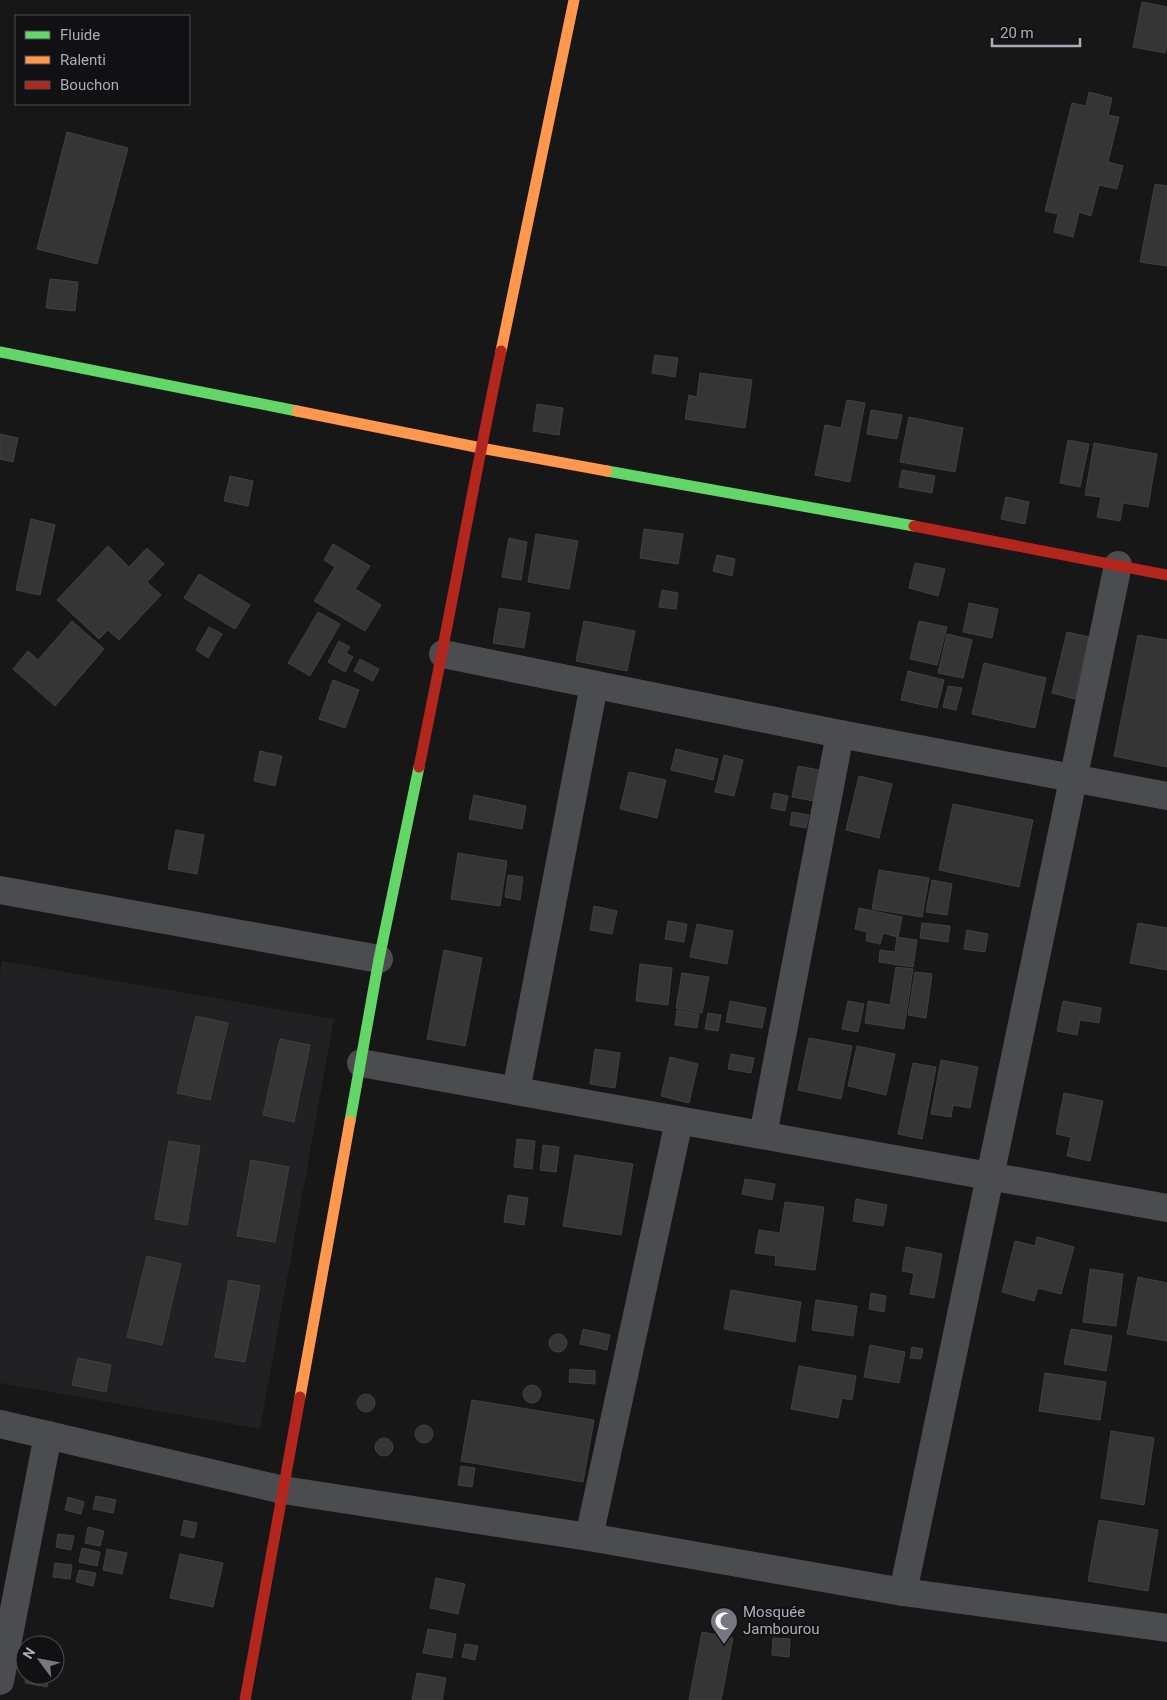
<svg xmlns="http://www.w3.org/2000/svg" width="1167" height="1700" viewBox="0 0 1167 1700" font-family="Roboto,sans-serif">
	<rect width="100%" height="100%" fill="#171717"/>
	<path fill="#212123" d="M2,961L334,1019L260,1429L0,1383V974Z"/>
	<g fill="#353536" stroke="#3f4043">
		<path d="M1142,2L1167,7V45L1165,53L1133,47Z"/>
		<path d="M1089,92L1112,98L1108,115L1119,117L1108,162L1123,166L1117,189L1099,185L1091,216L1079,212L1073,237L1054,232L1058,214L1045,211L1072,103L1086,106Z"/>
		<path d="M67,132L128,148L97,264L37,249Z"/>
		<path d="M1155,184L1167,186V266L1140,262Z"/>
		<path d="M50,279L78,282L75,311L46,308Z"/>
		<path d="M655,355L678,358L675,377L652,373Z"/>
		<path d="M700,373L752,380L745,428L685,419L689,395L697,397Z"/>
		<path d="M847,400L865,403L850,482L815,475L825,425L841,428Z"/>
		<path d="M537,404L563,408L559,435L533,431Z"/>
		<path d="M871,410L902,415L897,439L867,434Z"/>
		<path d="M909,417L963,428L955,472L900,462Z"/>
		<path d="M0,434L18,438L13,462L0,459Z"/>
		<path d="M1068,440L1089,444L1080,487L1060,483Z"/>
		<path d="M1094,443L1157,454L1148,507L1123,503L1120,521L1097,517L1101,497L1085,495Z"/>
		<path d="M902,470L935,476L932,493L899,487Z"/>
		<path d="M230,476L253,481L248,506L224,501Z"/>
		<path d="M1006,497L1029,502L1025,524L1001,519Z"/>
		<path d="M31,519L55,525L40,595L16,590Z"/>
		<path d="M644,529L683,534L678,564L640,558Z"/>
		<path d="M536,534L578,541L569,589L528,582Z"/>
		<path d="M509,538L527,542L521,580L502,577Z"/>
		<path d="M333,544L370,566L355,589L381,605L365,631L314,601L335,567L324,560Z"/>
		<path d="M108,546L129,567L147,548L164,564L147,582L161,595L119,640L108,630L99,639L57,600Z"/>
		<path d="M717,555L735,559L732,576L713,571Z"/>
		<path d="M915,563L945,569L938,596L909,588Z"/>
		<path d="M199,574L250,605L235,629L184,598Z"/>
		<path d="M662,590L678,593L676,609L659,607Z"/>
		<path d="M969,603L998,609L992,638L963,632Z"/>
		<path d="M499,608L530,613L524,648L493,643Z"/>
		<path d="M318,612L340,624L310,676L288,663Z"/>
		<path d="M72,621L104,649L55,706L13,669L28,651L38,660Z"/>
		<path d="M584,621L635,631L627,671L576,661Z"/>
		<path d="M919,621L947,627L937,665L910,659Z"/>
		<path d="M209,627L222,634L208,658L196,650Z"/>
		<path d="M1067,632L1089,637L1075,699L1052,693Z"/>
		<path d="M947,634L972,640L963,678L938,673Z"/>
		<path d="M1138,635L1167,640V767L1114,756Z"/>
		<path d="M339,641L350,647L346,653L353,657L345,672L328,662Z"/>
		<path d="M360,659L379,669L373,681L354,671Z"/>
		<path d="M984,663L1046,678L1035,728L972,714Z"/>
		<path d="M908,671L944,680L937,708L901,700Z"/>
		<path d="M333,680L359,690L345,728L319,719Z"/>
		<path d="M948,686L962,688L956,710L943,707Z"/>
		<path d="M676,749L718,759L713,780L671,770Z"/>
		<path d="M260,751L282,756L275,786L254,781Z"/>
		<path d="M724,755L743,760L734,796L715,792Z"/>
		<path d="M798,766L819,770L814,801L792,797Z"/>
		<path d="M629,772L666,780L657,818L620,809Z"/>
		<path d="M859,776L892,784L879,838L846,830Z"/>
		<path d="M774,793L788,796L785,811L771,808Z"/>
		<path d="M474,795L526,806L522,829L469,819Z"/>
		<path d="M953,804L1033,820L1019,887L939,870Z"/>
		<path d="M792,812L809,815L806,828L790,825Z"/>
		<path d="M176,830L204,835L197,874L168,869Z"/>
		<path d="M458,853L507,861L500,906L451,899Z"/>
		<path d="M879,870L929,878L922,917L872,909Z"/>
		<path d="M508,875L523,877L520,900L505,897Z"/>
		<path d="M932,880L952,884L947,915L926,912Z"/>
		<path d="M594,906L617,911L612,934L590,930Z"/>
		<path d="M859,908L902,917L898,937L883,933L880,944L866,941L867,932L855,929Z"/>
		<path d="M668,921L687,924L684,942L665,939Z"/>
		<path d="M922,923L950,926L948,942L920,938Z"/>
		<path d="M1138,923L1167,928V970L1130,963Z"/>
		<path d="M697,924L733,931L727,964L690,957Z"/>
		<path d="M967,930L988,934L985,952L964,949Z"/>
		<path d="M897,937L917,940L913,967L879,962L880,950L895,952Z"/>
		<path d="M444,950L482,958L465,1046L427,1039Z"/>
		<path d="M640,964L672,968L668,1005L636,1001Z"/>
		<path d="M896,967L913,969L904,1029L865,1023L868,1001L890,1005Z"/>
		<path d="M915,972L932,974L926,1018L908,1015Z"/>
		<path d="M682,973L709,977L702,1013L676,1008Z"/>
		<path d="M730,1001L766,1008L762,1028L726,1022Z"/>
		<path d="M848,1001L864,1004L858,1032L842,1029Z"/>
		<path d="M1063,1001L1101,1008L1099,1023L1080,1020L1077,1035L1057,1031Z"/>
		<path d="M677,1010L699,1014L697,1028L675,1025Z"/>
		<path d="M708,1013L721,1015L718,1031L705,1029Z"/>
		<path d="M196,1016L228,1023L210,1100L177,1093Z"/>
		<path d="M809,1038L852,1046L841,1099L798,1090Z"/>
		<path d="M280,1039L310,1045L294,1122L263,1115Z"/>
		<path d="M857,1046L895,1054L886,1095L848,1086Z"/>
		<path d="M595,1049L620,1053L615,1088L590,1084Z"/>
		<path d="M731,1054L754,1058L751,1073L728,1069Z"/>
		<path d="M670,1057L698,1064L689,1103L661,1096Z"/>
		<path d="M941,1060L978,1067L970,1108L953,1105L951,1117L931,1114Z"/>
		<path d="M913,1063L936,1067L922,1139L898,1134Z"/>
		<path d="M1064,1093L1103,1101L1090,1161L1067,1156L1071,1137L1056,1134Z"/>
		<path d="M517,1139L535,1141L532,1169L514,1167Z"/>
		<path d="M169,1141L200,1146L187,1225L155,1219Z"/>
		<path d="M543,1145L559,1147L556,1172L540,1170Z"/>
		<path d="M575,1155L633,1164L621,1235L563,1226Z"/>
		<path d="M251,1160L289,1167L275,1242L237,1236Z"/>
		<path d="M745,1179L775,1184L772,1200L742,1194Z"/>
		<path d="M508,1195L528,1198L524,1225L504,1222Z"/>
		<path d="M856,1199L887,1205L883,1226L853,1221Z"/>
		<path d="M785,1202L824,1207L815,1270L775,1265L776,1256L755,1253L759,1230L780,1233Z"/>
		<path d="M1037,1237L1074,1247L1061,1294L1038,1288L1034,1301L1002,1292L1015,1241L1035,1246Z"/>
		<path d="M906,1247L942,1254L934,1298L910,1294L914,1273L902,1271Z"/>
		<path d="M147,1256L181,1264L162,1345L127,1337Z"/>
		<path d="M1090,1269L1123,1274L1116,1326L1083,1322Z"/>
		<path d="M1138,1277L1167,1283V1341L1127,1334Z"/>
		<path d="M229,1280L260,1286L245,1362L215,1357Z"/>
		<path d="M731,1290L801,1302L795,1342L724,1329Z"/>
		<path d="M871,1293L886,1296L884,1312L869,1309Z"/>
		<path d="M816,1300L857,1306L853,1336L812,1330Z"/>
		<path d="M583,1329L610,1335L607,1350L580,1344Z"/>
		<path d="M1071,1329L1112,1336L1106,1371L1064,1364Z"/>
		<circle cx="558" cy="1343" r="9"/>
		<path d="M870,1345L905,1352L899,1383L864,1377Z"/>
		<path d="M912,1347L923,1349L921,1359L910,1358Z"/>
		<path d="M78,1358L111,1365L106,1392L72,1385Z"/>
		<path d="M799,1366L856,1376L852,1400L842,1398L838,1418L791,1409Z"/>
		<path d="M570,1369L595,1371V1384L569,1382Z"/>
		<path d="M1045,1373L1106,1382L1100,1420L1039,1411Z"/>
		<circle cx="532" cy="1394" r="9"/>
		<circle cx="366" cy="1403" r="9"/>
		<path d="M472,1400L594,1420L583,1482L461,1461Z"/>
		<circle cx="424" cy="1434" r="9"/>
		<path d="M1111,1431L1154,1438L1144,1505L1101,1498Z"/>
		<circle cx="384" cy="1447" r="9"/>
		<path d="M461,1466L475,1468L472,1487L458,1485Z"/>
		<path d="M96,1496L116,1500L113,1513L93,1509Z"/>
		<path d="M68,1497L84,1502L81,1514L65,1510Z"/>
		<path d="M184,1520L197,1523L194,1538L181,1535Z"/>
		<path d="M1099,1520L1158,1530L1148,1591L1088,1581Z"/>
		<path d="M88,1527L104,1531L100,1546L85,1543Z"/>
		<path d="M58,1534L74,1536L71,1550L56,1547Z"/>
		<path d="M82,1548L100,1552L97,1566L79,1562Z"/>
		<path d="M107,1549L127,1553L122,1574L103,1570Z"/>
		<path d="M180,1554L223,1563L213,1607L170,1598Z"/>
		<path d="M55,1563L72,1565L70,1579L53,1577Z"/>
		<path d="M79,1570L96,1573L93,1586L76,1582Z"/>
		<path d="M436,1578L465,1584L458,1614L430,1608Z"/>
		<path d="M428,1629L456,1634L452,1658L423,1653Z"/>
		<path d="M702,1632L733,1638L721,1700H689Z"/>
		<path d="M773,1638L790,1639L789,1657L772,1655Z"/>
		<path d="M465,1644L478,1646L475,1660L462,1657Z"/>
		<path d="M417,1673L446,1678L442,1700H412Z"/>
		<path d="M26,1675H49L47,1687L25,1683Z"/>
	</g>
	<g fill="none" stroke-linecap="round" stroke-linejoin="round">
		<g stroke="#4b4c50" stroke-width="28">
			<path d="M443,654L840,734L1167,796"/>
			<path d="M0,890L379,959"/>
			<path d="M361,1063L1167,1208"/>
			<path d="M516,1091L594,685"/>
			<path d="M763,1135L840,734"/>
			<path d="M0,1424L283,1490L589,1537L903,1592L1167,1628"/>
			<path d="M589,1537L679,1121"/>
			<path d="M903,1592L1118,565"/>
			<path d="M0,1681L48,1435"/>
		</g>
		<g stroke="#63d668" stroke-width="11">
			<path d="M0,352L297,411"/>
			<path d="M607,471L914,526"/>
			<path d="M350,1121L379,959L419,767"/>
		</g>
		<g stroke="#ff974d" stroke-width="11">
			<path d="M501,351L574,0"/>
			<path d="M297,411L481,448L607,471"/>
			<path d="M300,1397L350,1121"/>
		</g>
		<g stroke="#b3261e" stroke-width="11">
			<path d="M914,526L1167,575"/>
			<path d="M419,767C448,628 472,489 501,351"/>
			<path d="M245,1700L300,1397"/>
		</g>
	</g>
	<defs>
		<g id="mosque-pin" transform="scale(1.4375)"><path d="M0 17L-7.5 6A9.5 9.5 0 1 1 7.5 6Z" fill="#757880" stroke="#111113"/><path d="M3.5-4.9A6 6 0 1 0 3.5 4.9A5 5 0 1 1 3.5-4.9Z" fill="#fff"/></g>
	</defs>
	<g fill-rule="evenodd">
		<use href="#mosque-pin" x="724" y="1621"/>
	</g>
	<g text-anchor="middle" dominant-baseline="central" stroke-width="4" stroke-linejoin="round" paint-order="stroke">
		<g font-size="15" fill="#a8adb8" stroke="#111113" text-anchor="start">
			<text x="743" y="1612">Mosquée<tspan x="743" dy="17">Jambourou</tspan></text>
		</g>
	</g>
	<rect x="15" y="15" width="175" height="90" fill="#111113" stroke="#4d4f55"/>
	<rect x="25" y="31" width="25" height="8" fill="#63d668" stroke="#4d4f55"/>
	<text x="60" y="40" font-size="15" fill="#a8adb8">Fluide</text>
	<rect x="25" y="56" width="25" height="8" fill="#ff974d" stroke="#4d4f55"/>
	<text x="60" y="65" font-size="15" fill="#a8adb8">Ralenti</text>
	<rect x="25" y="81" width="25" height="8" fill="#b3261e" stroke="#4d4f55"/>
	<text x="60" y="90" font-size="15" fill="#a8adb8">Bouchon</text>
	<g transform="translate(40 1660) rotate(302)"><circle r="24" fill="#111113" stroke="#4d4f55"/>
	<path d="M0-4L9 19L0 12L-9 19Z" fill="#757880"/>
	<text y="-8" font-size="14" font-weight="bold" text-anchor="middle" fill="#a8adb8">N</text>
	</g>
	<path d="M992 38v8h88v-8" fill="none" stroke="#a8adb8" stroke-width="2.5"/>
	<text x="1000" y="38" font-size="15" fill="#a8adb8" stroke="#111113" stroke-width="4" paint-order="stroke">20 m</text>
</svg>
